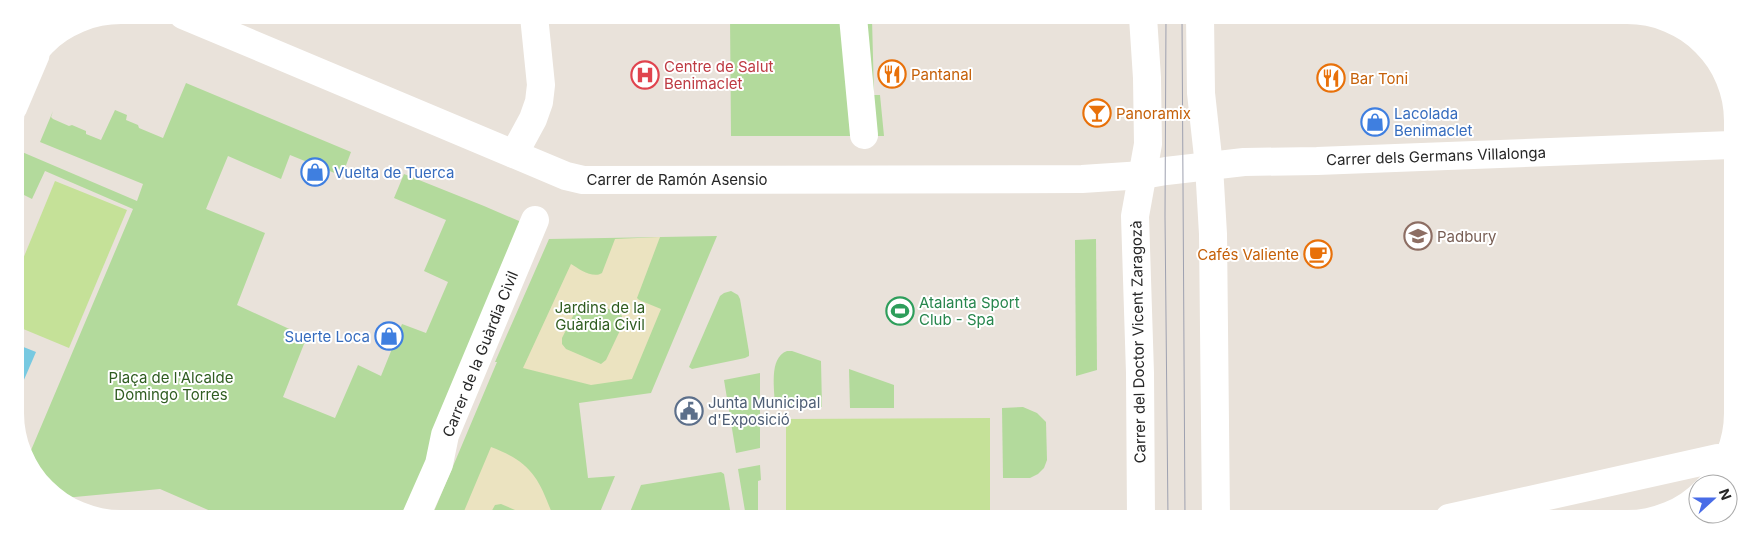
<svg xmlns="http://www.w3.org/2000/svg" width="1748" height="534" viewBox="0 0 1748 534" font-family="Inter,sans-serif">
	<rect width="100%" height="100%" fill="#e9e2da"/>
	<g fill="#b3da9c">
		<path d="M730,16L865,17V19H872L874,95H880L884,136H731Z"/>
		<path d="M186,83L351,152L342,176L290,155L281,179L228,156L206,209L265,233L237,305L309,338L306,344H304L283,397L335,418L358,365L381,376L402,324L426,333L448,282L424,271L446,220L394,198L404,174L484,206L526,224L404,516H222L160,489L64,498L46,488L29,455L133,209L45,171L32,199L16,191L15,149L137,201L143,184L40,142L53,111L51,117L53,119L69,126L72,125L86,131V134L101,140L115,110L127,115L126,120L138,125L139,128L163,138Z"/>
		<path d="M717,236L651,393L579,403L588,478L615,476L598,517L432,516L497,362H495L549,239Z"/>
		<path d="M1096,239L1097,370L1076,376L1075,240Z"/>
		<path d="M731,291L738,295L740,299L749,352V356L745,358L692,369L689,367L720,296L724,293Z"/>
		<path d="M787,351H792L821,361L822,407H775C775,391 768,358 787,351Z"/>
		<path d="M849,369L894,385V408H850Z"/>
		<path d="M760,373V448L736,453L724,380Z"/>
		<path d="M1023,407L1037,413L1046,422L1047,460L1044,468L1038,474L1030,478H1003L1002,408Z"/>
		<path d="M760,465L761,480L758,481V517H746L738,469Z"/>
		<path d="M721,472L724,474L730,510L726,514L713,517H628L641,485Z"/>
		<path d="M1674,504L1634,519H1612V518Z"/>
	</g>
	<g fill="#ebe3c0" fill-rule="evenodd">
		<path d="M660,237L637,298L639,300L661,309L632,379L591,385L523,368L571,264C579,269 593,279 602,273L615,239ZM587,300L621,314L624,322L606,360L601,364L566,349L562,344V338L579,304L583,301Z"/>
		<path d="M491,447C531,462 539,478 553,516H529L501,504L495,505L489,516H462Z"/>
	</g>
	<g fill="#c5e198">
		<path d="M55,181L127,210L69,348L16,326V276Z"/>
		<path d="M990,418V517H786V419Z"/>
	</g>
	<path fill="#77c9e1" d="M16,344L36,352L17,396Z"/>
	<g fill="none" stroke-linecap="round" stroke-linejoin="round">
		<path stroke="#fff" stroke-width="19" d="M17,110L40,56"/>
		<g stroke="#fff" stroke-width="28">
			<path d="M183,15L566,176L583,180L1082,179L1143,175L1166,171L1244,162L1317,161L1731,145"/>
			<path d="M853,17L864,135"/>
			<path d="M514,154L533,119L539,102L541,85L534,16"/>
			<path d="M416,516L439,464L445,435L535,220"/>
			<path d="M1449,518L1718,458"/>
		</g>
		<g stroke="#fff" stroke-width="28">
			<path d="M1200,17L1201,93L1209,166L1213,234L1216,518"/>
			<path d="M1141,518L1140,373L1135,216L1148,144L1147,78L1143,17"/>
		</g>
		<g stroke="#9ea1b0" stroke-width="1">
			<path d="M1166,17L1165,216L1168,518"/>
			<path d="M1182,17L1185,518"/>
		</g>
	</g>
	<defs>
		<g id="restaurant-ring" transform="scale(1.4375)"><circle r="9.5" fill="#fff" stroke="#e8710a" stroke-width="1.5"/><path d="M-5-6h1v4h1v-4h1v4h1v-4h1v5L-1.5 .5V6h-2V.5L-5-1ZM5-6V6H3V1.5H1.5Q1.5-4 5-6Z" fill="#e8710a"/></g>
		<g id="hospital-ring" transform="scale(1.4375)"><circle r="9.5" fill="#fff" stroke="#e0444e" stroke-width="1.5"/><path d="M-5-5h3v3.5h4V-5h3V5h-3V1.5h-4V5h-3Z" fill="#e0444e"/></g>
		<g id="bar-ring" transform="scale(1.4375)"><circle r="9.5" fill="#fff" stroke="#e8710a" stroke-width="1.5"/><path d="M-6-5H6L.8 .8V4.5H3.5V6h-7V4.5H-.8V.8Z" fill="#e8710a"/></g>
		<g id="shop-ring" transform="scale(1.4375)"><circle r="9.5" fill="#fff" stroke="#3f7fe0" stroke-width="1.5"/><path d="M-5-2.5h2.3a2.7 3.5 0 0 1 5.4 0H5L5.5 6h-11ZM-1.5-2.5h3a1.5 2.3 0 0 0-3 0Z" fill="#3f7fe0"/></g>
		<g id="school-ring" transform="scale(1.4375)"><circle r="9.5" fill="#fff" stroke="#8d6e63" stroke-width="1.5"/><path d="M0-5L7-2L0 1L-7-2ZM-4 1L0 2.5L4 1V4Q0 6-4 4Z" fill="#8d6e63"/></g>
		<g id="cafe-ring" transform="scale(1.4375)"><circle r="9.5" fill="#fff" stroke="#e8710a" stroke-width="1.5"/><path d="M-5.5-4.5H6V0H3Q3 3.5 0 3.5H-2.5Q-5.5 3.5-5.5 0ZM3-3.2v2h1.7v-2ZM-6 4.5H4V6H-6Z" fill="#e8710a"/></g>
		<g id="stadium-ring" transform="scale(1.4375)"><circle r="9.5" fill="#fff" stroke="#2e9e5b" stroke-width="1.5"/><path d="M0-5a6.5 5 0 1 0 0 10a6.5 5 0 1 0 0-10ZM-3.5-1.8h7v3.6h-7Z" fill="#2e9e5b"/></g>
		<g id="civic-ring" transform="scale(1.4375)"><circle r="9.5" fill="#fff" stroke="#5c6f8a" stroke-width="1.5"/><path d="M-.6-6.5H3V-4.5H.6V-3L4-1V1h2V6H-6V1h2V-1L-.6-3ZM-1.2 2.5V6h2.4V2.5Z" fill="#5c6f8a"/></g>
	</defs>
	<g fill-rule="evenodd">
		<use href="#restaurant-ring" x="892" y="74"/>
		<use href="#hospital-ring" x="645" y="75"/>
		<use href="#restaurant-ring" x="1331" y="78"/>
		<use href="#bar-ring" x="1097" y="113"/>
		<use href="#shop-ring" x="1375" y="122"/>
		<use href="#shop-ring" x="315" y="172"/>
		<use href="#school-ring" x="1418" y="236"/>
		<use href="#cafe-ring" x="1318" y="254"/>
		<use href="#stadium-ring" x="900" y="311"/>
		<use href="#shop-ring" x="389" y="336"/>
		<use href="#civic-ring" x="689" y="411"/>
	</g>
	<g text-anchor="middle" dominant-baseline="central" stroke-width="4" stroke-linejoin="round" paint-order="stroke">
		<g font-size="15" fill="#be3a42" stroke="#fff" text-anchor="start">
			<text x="664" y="66">Centre de Salut<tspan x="664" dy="17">Benimaclet</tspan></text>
		</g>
		<g font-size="15" fill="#c56008" stroke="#fff" text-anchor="start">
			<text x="911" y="74">Pantanal</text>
			<text x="1350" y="78">Bar Toni</text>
			<text x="1116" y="113">Panoramix</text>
			<text x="1299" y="254" text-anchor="end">Cafés Valiente</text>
		</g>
		<g font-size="15" fill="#366cbe" stroke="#fff" text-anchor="start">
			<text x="1394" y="113">Lacolada<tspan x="1394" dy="17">Benimaclet</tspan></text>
			<text x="334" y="172">Vuelta de Tuerca</text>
			<text x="370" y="336" text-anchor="end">Suerte Loca</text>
		</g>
		<g font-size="15" fill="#272727" stroke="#fff">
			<text transform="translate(1436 156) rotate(-2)">Carrer dels Germans Villalonga</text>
			<text x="677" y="179">Carrer de Ramón Asensio</text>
			<text transform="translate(1138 342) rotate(-91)">Carrer del Doctor Vicent Zaragozà</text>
			<text transform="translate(480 354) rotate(-68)">Carrer de la Guàrdia Civil</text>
		</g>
		<g font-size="15" fill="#785e54" stroke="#fff" text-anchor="start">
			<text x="1437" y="236">Padbury</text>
		</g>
		<g font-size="15" fill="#27864d" stroke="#fff" text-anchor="start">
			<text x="919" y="302">Atalanta Sport<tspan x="919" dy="17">Club - Spa</tspan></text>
		</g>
		<g font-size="15" fill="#2f5c20" stroke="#fff">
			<text x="600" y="307">Jardins de la<tspan x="600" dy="17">Guàrdia Civil</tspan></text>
			<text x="171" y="377">Plaça de l'Alcalde<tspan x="171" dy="17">Domingo Torres</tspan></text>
		</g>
		<g font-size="15" fill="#4e5e75" stroke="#fff" text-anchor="start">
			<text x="708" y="402">Junta Municipal<tspan x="708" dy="17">d'Exposició</tspan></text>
		</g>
	</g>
	<path d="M0 0H1748V534H0ZM121 24H1627A97 97 0 0 1 1724 121V413A97 97 0 0 1 1627 510H121A97 97 0 0 1 24 413V121A97 97 0 0 1 121 24Z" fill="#fff" fill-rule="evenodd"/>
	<g transform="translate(1713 499) rotate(69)"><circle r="24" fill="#ffffff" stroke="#a9a9a9"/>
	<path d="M0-4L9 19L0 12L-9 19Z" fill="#496ce7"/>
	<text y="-8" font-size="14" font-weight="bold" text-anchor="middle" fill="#272727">N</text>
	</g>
</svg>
